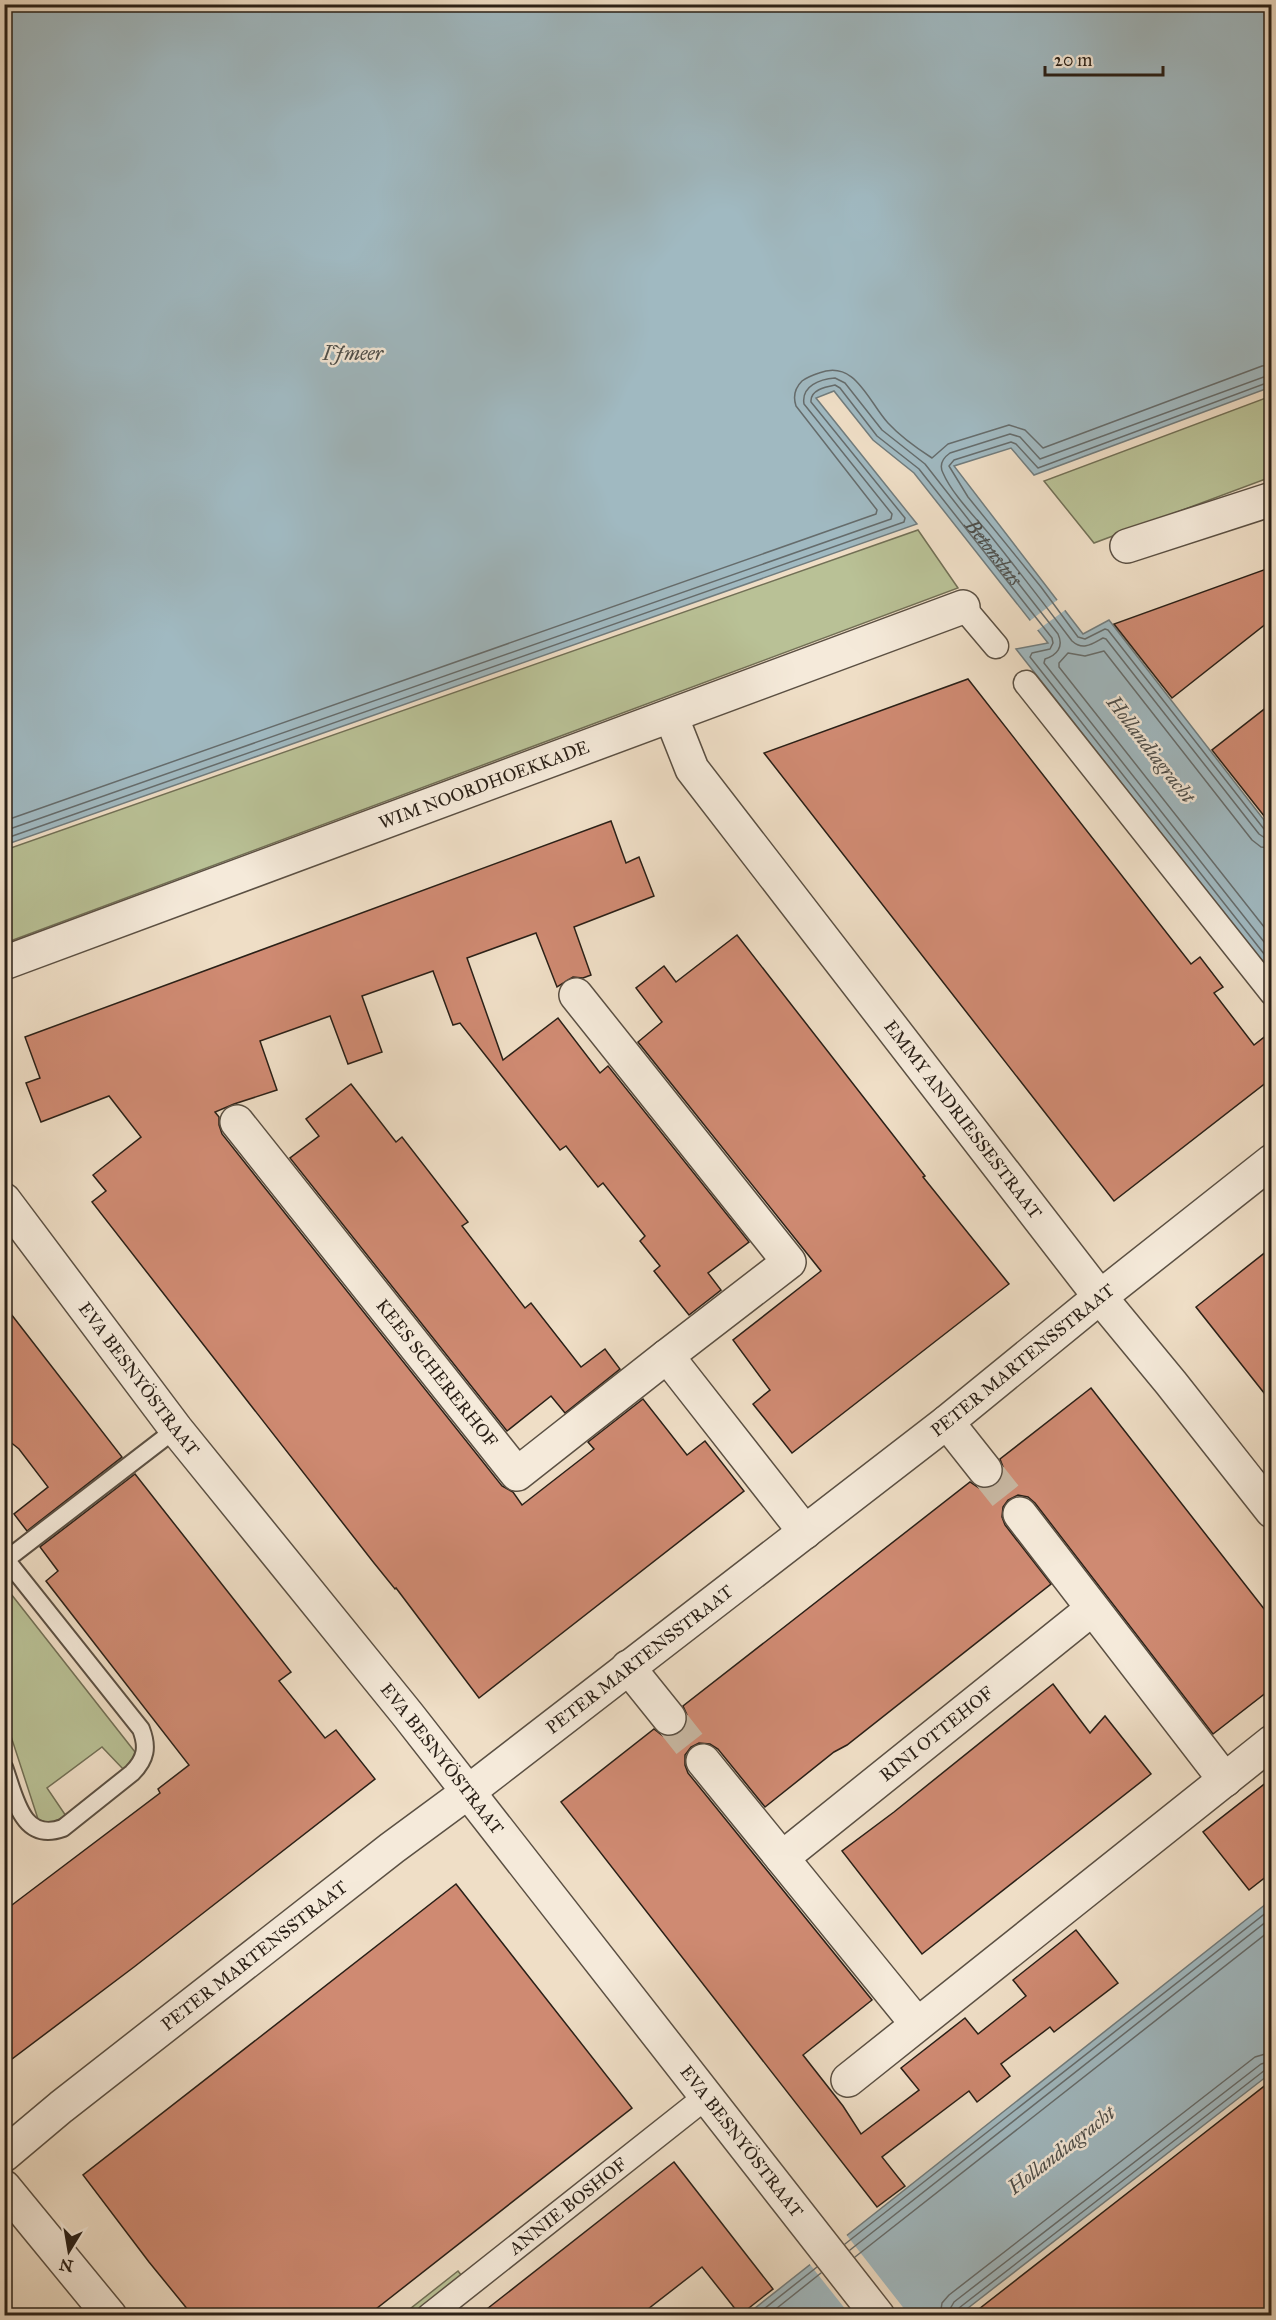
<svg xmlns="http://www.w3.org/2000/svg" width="1276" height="2320" viewBox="0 0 1276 2320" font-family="'IM FELL Great Primer',serif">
	<rect width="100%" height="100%" fill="#efdec6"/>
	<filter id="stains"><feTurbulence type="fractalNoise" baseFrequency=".00333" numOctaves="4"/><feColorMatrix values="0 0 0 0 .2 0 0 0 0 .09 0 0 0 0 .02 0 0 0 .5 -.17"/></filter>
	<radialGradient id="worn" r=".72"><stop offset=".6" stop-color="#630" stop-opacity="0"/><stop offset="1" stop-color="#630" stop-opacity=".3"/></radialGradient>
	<g fill="#b9c196" stroke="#727056" stroke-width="1.5">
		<path d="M1271,396V477L1094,543L1044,481Z"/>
		<path d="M918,530L958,588L5,943V850Z"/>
		<path d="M4,1585L135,1752L132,1763L124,1770L102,1747L47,1788L66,1816L49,1824L38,1819L5,1718Z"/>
		<path d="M458,2271L474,2292L443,2315L401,2316Z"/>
	</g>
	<g fill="#a0b9c1" stroke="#717c7d" stroke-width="1.5">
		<path d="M4,5H1271V387L1034,475L1011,448L954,466L1083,634L1109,620L1271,829V973L1016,649L1048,643L914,473L873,440L834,391L816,398L917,524L5,845Z"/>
		<path d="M1271,1900V2073L959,2315L745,2316Z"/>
	</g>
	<g fill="#efdec6">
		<path d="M1060,598L1068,608L1035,632L1027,623Z"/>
		<path d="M845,2233L909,2315H850L808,2262Z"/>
	</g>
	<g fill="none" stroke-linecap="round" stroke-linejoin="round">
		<g stroke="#656c6c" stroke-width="1.5">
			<path d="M1272,374L1040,459L1020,437L1010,434L950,453C943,458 939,465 943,473C952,494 975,517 990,535C1018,570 1045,605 1072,641C1083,651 1092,644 1103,638L1106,639L1259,834L1265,838L1272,839"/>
			<path d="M1272,381L1038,468L1016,444L1011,442L954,460L949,466L968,497L1041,587L1078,637L1085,639L1105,629L1108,630L1264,829L1272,832"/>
			<path d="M4,821L876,514L877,510L796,406C793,397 795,388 802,381C807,377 813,375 819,373C855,359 868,401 888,423C900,436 918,449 932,458L948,444L1009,425L1025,430L1043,448L1262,366L1272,365"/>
			<path id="s1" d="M4,831L891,519L892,514L804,404C801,386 820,379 835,378L845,383L882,430L925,464L1058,634C1064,647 1057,655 1045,659L1044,663L1272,952"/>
			<path d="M4,839L904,522L905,518L811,402C810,390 825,387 835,385L840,388L877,436L919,469L1052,638L1053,643L1050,649L1032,653L1030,657L1272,964"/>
			<path d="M1272,848L1261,847L1252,840L1104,651L1085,656L1068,653L1059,663V667L1272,937"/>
			<path d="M845,2244L1272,1908"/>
			<path d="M850,2250L1272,1917"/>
			<path d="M855,2257L1272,1929"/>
			<path d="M755,2316L817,2267"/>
			<path d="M767,2316L821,2273"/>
			<path d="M940,2316L942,2303L949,2295L1255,2057L1272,2052"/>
			<path d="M949,2316L950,2309L954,2302L1261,2064L1272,2061"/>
			<path d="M956,2316L959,2308L1265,2070L1272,2068"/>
		</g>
	</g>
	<g fill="#cf8a72" stroke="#2a2017" stroke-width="1.5">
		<path d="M1272,567V619L1172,698L1114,624Z"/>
		<path d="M968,679L1191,964L1200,957L1223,987L1214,993L1254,1045L1272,1031V1078L1114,1201L764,753Z"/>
		<path d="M1272,703V826L1212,750Z"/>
		<path d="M611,821L626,863L639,857L654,896L574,927L591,975L583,978L573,977L557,987L536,933L467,958L503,1060L558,1018L600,1073L608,1066L749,1242L708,1273L721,1290L689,1315L654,1271L660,1266L640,1241L645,1236L603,1183L598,1187L566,1146L560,1150L460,1023L453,1025L433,971L362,996L382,1052L348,1064L330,1016L260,1041L277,1090L234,1104L215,1112L219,1117V1125L222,1134L502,1486L513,1492L522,1505L594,1449L588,1442L643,1399L687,1455L705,1441L744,1491L479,1698L396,1588L395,1589L374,1563L92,1202L106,1191L93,1175L141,1137L109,1096L41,1122L26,1083L40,1078L25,1037Z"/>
		<path d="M737,935L925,1176L923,1177L1009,1284L792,1453L753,1404L770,1390L733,1340L821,1271L638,1042L662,1022L636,988L664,966L676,982Z"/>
		<path d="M351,1084L396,1142L402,1137L468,1222L462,1226L525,1308L531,1303L581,1367L605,1349L620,1369L565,1413L551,1396L507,1431L290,1158L319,1136L306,1119Z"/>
		<path d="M1272,1247V1403L1196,1307Z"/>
		<path d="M4,1305L122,1457L27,1531L14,1514L48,1487L19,1449L4,1437Z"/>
		<path d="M1091,1388L1272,1619V1688L1213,1734L1035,1503L1028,1497L1018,1495L1008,1500L1003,1507L1002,1517L1005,1525L1051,1584L847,1745L834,1752L765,1807L718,1749L710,1744L699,1743L691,1747L685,1755V1765L688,1773L872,2000L803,2055L843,2106L861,2134L919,2090L901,2068L965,2018L978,2034L1026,1996L1013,1980L1076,1930L1118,1983L1054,2032L1050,2027L1001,2064L1010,2076L977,2102L969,2091L882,2157L905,2186L877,2207L561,1802L654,1729L663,1736L671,1737L680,1733L687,1724V1715L683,1706L970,1482L979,1488H988L996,1485L1003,1476V1467L1000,1459Z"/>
		<path d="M135,1474L291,1672L279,1681L325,1738L336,1730L375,1779L134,1967L4,2065V1911L160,1793L158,1789L189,1765L46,1581L58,1571L40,1547Z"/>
		<path d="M1053,1684L1090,1733L1105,1716L1151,1774L922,1954L842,1851L894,1812Z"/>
		<path d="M1272,1778V1872L1249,1890L1203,1832Z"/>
		<path d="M456,1884L632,2108L367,2316H193L149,2262L83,2175Z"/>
		<path d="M1272,2080V2316H970L1180,2152Z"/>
		<path d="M674,2162L773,2289L740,2315L702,2267L639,2316H478Z"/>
	</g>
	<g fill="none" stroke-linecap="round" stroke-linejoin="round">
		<g stroke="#c8b8a3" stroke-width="33" stroke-dasharray="33 16" stroke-linecap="butt">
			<path d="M985,1470L1020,1514"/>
			<path d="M669,1718L703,1761"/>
		</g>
		<g stroke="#5b5043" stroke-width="20">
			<g id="service">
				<path d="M4,1557L141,1729C148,1747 146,1759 132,1773L63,1828C21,1843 15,1796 4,1767"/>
				<path d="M7,1559L176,1429"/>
			</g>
		</g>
		<g stroke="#5b5043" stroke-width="27">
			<g id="pedestrian">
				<path d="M963,607L996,646"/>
				<path d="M1026,683L1272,993"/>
				<path id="s2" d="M429,2316L707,2096"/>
			</g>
		</g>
		<g stroke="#5b5043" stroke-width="36">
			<g id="minor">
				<path d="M1127,546L1272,499"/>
				<path id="s3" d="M671,716L692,769L1100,1297L1171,1383L1272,1511"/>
				<path id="s4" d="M4,963L963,607"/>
				<path d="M576,995L789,1262L667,1356L805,1532"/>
				<path id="s5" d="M237,1122L517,1474L667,1356"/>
				<path id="s6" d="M4,1200L176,1429L408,1715L878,2316"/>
				<path d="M947,1422L985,1470"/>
				<path d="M1020,1514L1225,1780"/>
				<path d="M628,1667L669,1718"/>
				<path d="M703,1761L917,2024"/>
				<path id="s7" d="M782,1858L1092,1609"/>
				<path d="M848,2080L1272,1742"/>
				<path id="s8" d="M4,2155L61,2107L392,1848L468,1792L947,1422L1100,1297L1272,1161"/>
				<path d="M4,2187L110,2316"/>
			</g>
		</g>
		<use href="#service" stroke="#f5eada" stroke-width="16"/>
		<use href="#pedestrian" stroke="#f5eada" stroke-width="24"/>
		<use href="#minor" stroke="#f5eada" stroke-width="33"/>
	</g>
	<g text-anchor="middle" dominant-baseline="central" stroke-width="5" stroke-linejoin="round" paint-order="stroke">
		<g font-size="18" fill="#2a2017" stroke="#f5eada">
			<text stroke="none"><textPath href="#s4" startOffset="512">WIM NOORDHOEKKADE</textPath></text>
			<text stroke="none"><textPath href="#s3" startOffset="500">EMMY ANDRIESSESTRAAT</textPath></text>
			<text stroke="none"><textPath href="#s8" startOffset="1292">PETER MARTENSSTRAAT</textPath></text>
			<text stroke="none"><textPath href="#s5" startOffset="321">KEES SCHERERHOF</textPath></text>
			<text stroke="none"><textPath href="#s6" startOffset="224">EVA BESNYÖSTRAAT</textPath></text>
			<text stroke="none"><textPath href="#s8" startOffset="806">PETER MARTENSSTRAAT</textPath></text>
			<text stroke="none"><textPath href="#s7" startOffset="198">RINI OTTEHOF</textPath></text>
			<text stroke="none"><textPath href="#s6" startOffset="710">EVA BESNYÖSTRAAT</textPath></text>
			<text stroke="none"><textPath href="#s8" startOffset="320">PETER MARTENSSTRAAT</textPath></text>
			<text stroke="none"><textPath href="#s6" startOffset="1196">EVA BESNYÖSTRAAT</textPath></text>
			<text stroke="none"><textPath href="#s2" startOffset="177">ANNIE BOSHOF</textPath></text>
		</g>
		<g font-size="20" font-style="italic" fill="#4d4e4a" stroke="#f5eada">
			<text x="353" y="353">IJmeer</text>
			<text stroke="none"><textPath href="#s1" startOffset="1370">Betonsluis</textPath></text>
			<text transform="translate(1151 749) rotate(52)">Hollandiagracht</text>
			<text transform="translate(1061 2150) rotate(-38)">Hollandiagracht</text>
		</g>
	</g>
	<rect width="1276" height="2320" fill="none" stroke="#efdec6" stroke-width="24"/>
	<rect x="6" y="6" width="1264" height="2308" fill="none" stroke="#2a2017" stroke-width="3"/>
	<rect x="12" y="12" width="1252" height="2296" fill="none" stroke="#2a2017" stroke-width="1.5"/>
	<g transform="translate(69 2251) rotate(191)" stroke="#f5eada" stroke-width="4.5" paint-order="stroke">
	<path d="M0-4.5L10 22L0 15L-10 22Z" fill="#2a2017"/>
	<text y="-9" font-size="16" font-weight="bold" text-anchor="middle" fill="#2a2017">N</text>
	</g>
	<path d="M1045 66v9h118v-9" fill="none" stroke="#2a2017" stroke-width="3"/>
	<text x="1054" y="66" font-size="18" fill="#2a2017" stroke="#f5eada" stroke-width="4.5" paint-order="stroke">20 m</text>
	<rect width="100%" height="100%" filter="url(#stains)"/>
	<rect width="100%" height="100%" fill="url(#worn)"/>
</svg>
